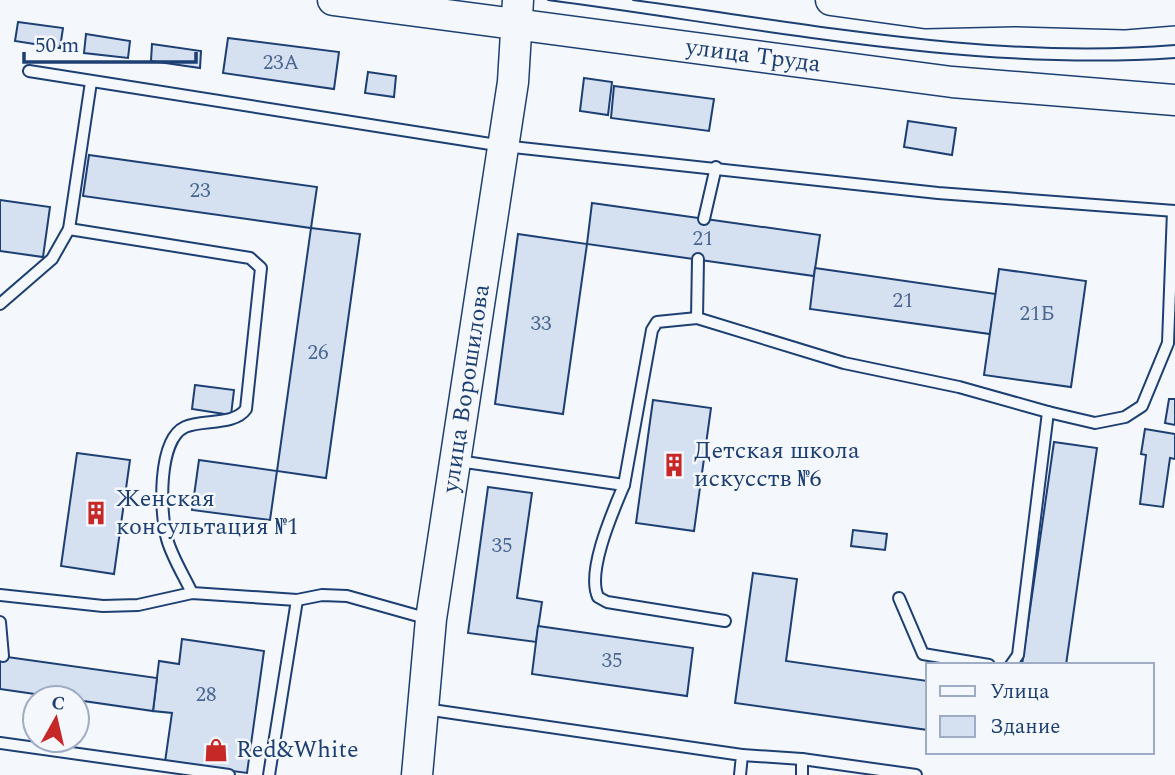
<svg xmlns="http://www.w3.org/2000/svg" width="1175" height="775" viewBox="0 0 1175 775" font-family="Spectral,serif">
	<rect width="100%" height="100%" fill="#f4f7fb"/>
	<g fill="#d5e0f0" stroke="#1d3f73" stroke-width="2">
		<path d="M18,22L63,28L60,48L15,41Z"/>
		<path d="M86,34L130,41L128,58L84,53Z"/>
		<path d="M228,38L339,52L334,89L223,73Z"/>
		<path d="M152,44L201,51L200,68L151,61Z"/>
		<path d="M368,72L396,76L394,97L365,93Z"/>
		<path d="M584,78L612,82L608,115L580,111Z"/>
		<path d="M614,86L714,99L709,131L611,118Z"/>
		<path d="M908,121L956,128L952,155L904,147Z"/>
		<path d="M89,155L317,187L311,228L83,196Z"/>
		<path d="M0,200L50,207L43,257L0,251Z"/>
		<path d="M592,203L820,235L814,276L587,244Z"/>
		<path d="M311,228L360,234L326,478L277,471Z"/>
		<path d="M518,234L587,244L563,414L495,404Z"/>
		<path d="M815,268L996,294L990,334L810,309Z"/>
		<path d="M999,269L1086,281L1071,387L984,375Z"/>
		<path d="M195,385L234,390L231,415L192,409Z"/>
		<path d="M1169,399H1175V425L1165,423Z"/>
		<path d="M653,400L711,408L694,531L636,523Z"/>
		<path d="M1145,429L1175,434V459L1170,458L1163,507L1140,504L1146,455L1141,454Z"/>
		<path d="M1054,442L1097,448L1066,665H1022Z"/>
		<path d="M77,453L130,460L114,574L61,566Z"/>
		<path d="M199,460L277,471L270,520L192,510Z"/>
		<path d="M488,487L532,493L517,598L542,602L536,642L468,633Z"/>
		<path d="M853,530L887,534L885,550L851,546Z"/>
		<path d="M753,573L797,579L786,661L928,681V730L735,703Z"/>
		<path d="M538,626L693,648L687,696L532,674Z"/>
		<path d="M182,639L264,651L247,773L165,762L172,713L153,711L159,661L179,664Z"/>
		<path d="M0,656L157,678L153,711L0,689Z"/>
	</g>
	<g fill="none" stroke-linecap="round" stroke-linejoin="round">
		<g stroke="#1d3f73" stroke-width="14">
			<g id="lane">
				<path d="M29,71L503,146L938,193L1175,211"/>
				<path d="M704,219L716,167"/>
				<path d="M69,229L250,258L261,268L246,409C234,426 202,419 185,427C157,440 160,514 167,539C172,557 184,576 192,593"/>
				<path d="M0,304L52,259L69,229L91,82"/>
				<path d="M697,318L698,259"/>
				<path d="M458,461L624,485C614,509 586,571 598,597L607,602L725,621"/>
				<path d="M624,485L652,330L657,322L697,318L844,363L959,387L1048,412L1095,423L1125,417L1142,406L1168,343L1173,211"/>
				<path d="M0,595L103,606L138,605L192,593L297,600L322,595L347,596L429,619"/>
				<path d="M899,598L923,654L989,665"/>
				<path d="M0,622L3,656"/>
				<path d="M1011,665L1018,655L1048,412"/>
				<path d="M425,709L742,755L740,775"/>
				<path d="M0,743L229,775"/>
				<path d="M742,755L802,759L916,775"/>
				<path d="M269,775L297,600"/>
				<path d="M802,775V759"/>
			</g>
		</g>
		<g stroke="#1d3f73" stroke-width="33">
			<g id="secondary">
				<path id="s1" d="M333,0L952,82L1175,100"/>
				<path d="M831,0L925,13L1014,11L1124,14L1175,10"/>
				<path id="s2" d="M417,775L431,619L513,82L518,0"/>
			</g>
		</g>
		<use href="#lane" stroke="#f4f7fb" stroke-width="10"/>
		<use href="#secondary" stroke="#f4f7fb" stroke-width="30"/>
		<g stroke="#1d3f73" stroke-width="2">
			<path d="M548,0C754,27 967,72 1175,58"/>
			<path d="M633,0C812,24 994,60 1175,45"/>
		</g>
	</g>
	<defs>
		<g id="building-bare" transform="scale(1.89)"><path d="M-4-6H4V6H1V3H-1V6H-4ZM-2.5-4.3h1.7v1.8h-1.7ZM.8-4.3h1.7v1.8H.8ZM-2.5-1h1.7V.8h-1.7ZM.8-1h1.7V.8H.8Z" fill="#c62828" stroke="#f4f7fb" stroke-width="2.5" paint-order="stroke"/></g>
		<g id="shop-bare" transform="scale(1.89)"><path d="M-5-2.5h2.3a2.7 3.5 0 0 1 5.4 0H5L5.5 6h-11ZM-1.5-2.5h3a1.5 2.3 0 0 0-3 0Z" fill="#c62828" stroke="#f4f7fb" stroke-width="2.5" paint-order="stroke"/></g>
	</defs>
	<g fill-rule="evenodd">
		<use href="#building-bare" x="674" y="465"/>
		<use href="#building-bare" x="96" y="513"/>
		<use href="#shop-bare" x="216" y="750"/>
	</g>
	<g text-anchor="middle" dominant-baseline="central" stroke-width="5" stroke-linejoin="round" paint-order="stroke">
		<g font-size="21" fill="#4b6792">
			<text x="281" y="63">23А</text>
			<text x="200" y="191">23</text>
			<text x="703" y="239">21</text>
			<text x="903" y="301">21</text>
			<text x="1037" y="314">21Б</text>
			<text x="541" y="324">33</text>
			<text x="318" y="353">26</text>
			<text x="502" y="546">35</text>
			<text x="612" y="661">35</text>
			<text x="206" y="695">28</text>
		</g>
		<g font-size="24" fill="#1d3f73" stroke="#f4f7fb">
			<text stroke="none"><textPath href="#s1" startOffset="424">улица Труда</textPath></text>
			<text stroke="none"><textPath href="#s2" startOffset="390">улица Ворошилова</textPath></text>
		</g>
		<g font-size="24" fill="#1d3f73" stroke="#f4f7fb" text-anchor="start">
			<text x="694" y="451">Детская школа<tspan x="694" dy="28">искусств №6</tspan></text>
			<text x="116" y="499">Женская<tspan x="116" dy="28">консультация №1</tspan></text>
			<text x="236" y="750">Red&amp;White</text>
		</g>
	</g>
	<rect x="926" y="663" width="228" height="91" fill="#f4f7fb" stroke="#9eadc5" stroke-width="2"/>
	<rect x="940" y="686" width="35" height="10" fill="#f4f7fb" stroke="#9eadc5" stroke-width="2"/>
	<text x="990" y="698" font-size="21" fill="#1d3f73">Улица</text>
	<rect x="940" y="716" width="35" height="21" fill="#d5e0f0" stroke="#9eadc5" stroke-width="2"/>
	<text x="990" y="733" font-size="21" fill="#1d3f73">Здание</text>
	<g transform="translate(56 719) rotate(8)"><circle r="33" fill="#f4f7fb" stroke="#9eadc5" stroke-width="2"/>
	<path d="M0-5L12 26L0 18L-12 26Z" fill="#c62828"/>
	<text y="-10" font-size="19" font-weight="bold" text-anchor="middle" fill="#1d3f73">С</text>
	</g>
	<path d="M24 52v10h172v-10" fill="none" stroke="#1d3f73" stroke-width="3.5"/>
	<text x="35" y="52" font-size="21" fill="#1d3f73" stroke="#f4f7fb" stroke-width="5" paint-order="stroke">50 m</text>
</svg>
